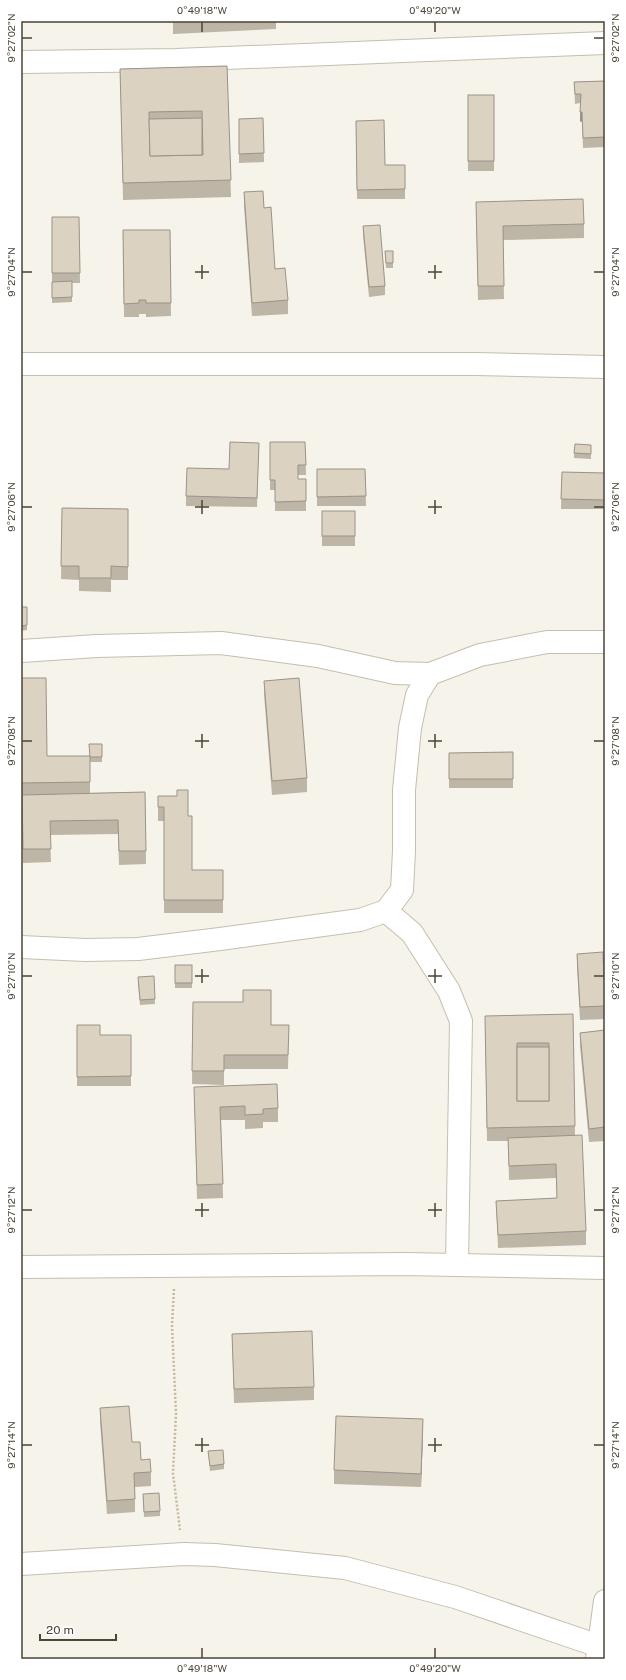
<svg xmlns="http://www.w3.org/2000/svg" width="626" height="1680" viewBox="0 0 626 1680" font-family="'Public Sans',sans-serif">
	<rect width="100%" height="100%" fill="#f6f3ea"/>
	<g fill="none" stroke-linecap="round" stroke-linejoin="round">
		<g stroke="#c6beae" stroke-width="24">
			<g id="minor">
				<path d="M21,62L176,60L605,43"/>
				<path d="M21,364H475L605,367"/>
				<path d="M21,651L97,646L221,643L318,656L395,673L430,674"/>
				<path d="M386,911L412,933L449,991L461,1021L457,1264"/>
				<path d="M21,947L85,950L138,949L220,939L360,920L386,911L402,890L404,851V790L410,728L417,695L430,674L480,655L547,642H605"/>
				<path d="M21,1267L405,1264L605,1268"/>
				<path d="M21,1564L184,1554L215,1555L345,1568L455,1597L599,1646"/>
				<path d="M597,1659L605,1601"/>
			</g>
		</g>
		<path stroke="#c6b79b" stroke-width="2.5" stroke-dasharray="2 2" stroke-linecap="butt" d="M174,1289L172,1325L176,1414L173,1473L180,1530"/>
		<use href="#minor" stroke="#fff" stroke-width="22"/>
	</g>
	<g fill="#bdb5a6">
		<path d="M173,21H276V29L173,34Z"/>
		<path d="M227,66L231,197L123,200L120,69Z"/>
		<path d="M605,81V147L583,148L582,121L580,122V103L575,104L574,82Z"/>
		<rect x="468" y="95" width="26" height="76"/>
		<path d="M263,118L264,162L239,163V119Z"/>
		<path d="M356,121L385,165H405V199H357Z"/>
		<path d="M244,192L288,300V314L252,316L244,206Z"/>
		<path d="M476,202L584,224V238L503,240L504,299L478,300Z"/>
		<path d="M52,217H79L80,283H72V302L52,303Z"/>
		<path d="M363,226L385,286V295L369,297L363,235Z"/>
		<path d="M123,230H170L171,316L146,317V314H139V317H124Z"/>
		<path d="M385,251H393V268H386Z"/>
		<path d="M270,442H305L306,475H298V479H306V511H275V490H270Z"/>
		<path d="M259,443L257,507L186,506V496L229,469Z"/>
		<path d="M591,445V459L574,458V453Z"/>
		<path d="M317,469H365L366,506H317Z"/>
		<path d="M562,472L605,473V509H561Z"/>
		<path d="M62,508L128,509V580H111V592L79,591V580L61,579Z"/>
		<rect x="322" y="511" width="33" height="35"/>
		<path d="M21,607L27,625V630L21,631Z"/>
		<path d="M21,678L47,756H89L102,744V762H90V793L145,792L146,864L119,865L118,834L50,835L51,862L23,863L22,796H21Z"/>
		<path d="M264,681L307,778V792L272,795L264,694Z"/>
		<path d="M513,752V788H449V753Z"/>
		<path d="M158,796L188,816L192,870H223V913H164V821H158Z"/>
		<path d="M577,954L605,980V1019L580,1020L577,967Z"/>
		<rect x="175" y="965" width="17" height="23"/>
		<path d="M154,976L155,1004L140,1005L138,982Z"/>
		<path d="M193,1002L271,1025H289L288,1069H224V1085L192,1084Z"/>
		<path d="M573,1014L575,1135L586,1231V1245L498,1248L496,1201L557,1198L556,1178L509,1180L508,1141H487L485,1029Z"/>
		<path d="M77,1025L100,1035H131V1086H77Z"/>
		<path d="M605,1030V1141L589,1142L580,1046V1033Z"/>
		<path d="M194,1087L278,1108V1122H263V1128L245,1129V1120H221L223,1198L197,1199Z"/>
		<path d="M232,1334L314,1387V1400L234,1403Z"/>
		<path d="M100,1408L132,1442L141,1460L151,1472V1486L135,1487V1512L107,1514L100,1422Z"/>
		<path d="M423,1433L421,1487L334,1484V1470Z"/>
		<path d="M208,1451L224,1464V1469L210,1471Z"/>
		<path d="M143,1494L160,1511V1516L144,1517Z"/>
	</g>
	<g fill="#9a9387">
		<path d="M580,112H582V121L580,122Z"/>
		<path d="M423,1419V1433L421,1487V1474Z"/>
	</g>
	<g fill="#dcd2c1" stroke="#9a9387" fill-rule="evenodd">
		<path d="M227,66L231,180L123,183L120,69ZM202,111L203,155L150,156L149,112Z"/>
		<path d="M605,81V137L583,138L582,112H580L581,94H575L574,82Z"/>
		<rect x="468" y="95" width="26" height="66"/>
		<path d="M202,118V155L150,156L149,119Z"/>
		<path d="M263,118L264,153L239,154V119Z"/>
		<path d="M384,120L385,165H405V189L357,190L356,121Z"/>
		<path d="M263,191L264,208L271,207L275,269L285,268L288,300L252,303L244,192Z"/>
		<path d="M583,199L584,224L503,226L504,286H478L476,202Z"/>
		<path d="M52,217H79L80,273H52Z"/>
		<path d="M380,225L385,286L369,287L363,226Z"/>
		<path d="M123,230H170L171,303H146V300H139V303L124,304Z"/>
		<path d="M385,251H393V263H386Z"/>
		<path d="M72,281V297L52,298V282Z"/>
		<path d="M230,442L259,443L257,498L186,496L187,468L229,469Z"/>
		<path d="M270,442H305L306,465H298V479H306V501L275,502V480H270Z"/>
		<path d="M575,444L591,445V454L574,453Z"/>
		<path d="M317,469H365L366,496L317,497Z"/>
		<path d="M562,472L605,473V500L561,499Z"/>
		<path d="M62,508L128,509V567L111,566V578H79V566H61Z"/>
		<rect x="322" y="511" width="33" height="25"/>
		<path d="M21,607H27V625L21,626Z"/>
		<path d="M21,678H46L47,756H90V782L21,783Z"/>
		<path d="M299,678L307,778L272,781L264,681Z"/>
		<path d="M89,744H102V757H90Z"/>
		<path d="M513,752V779H449V753Z"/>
		<path d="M177,790H188V816H192V870H223V900H164V807H158V796H177Z"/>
		<path d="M145,792L146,851H119L118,820L50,821L51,849H23L22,795Z"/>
		<path d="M603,952L604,980H605V1006L580,1007L577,954Z"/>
		<rect x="175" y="965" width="17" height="18"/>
		<path d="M154,976L155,999L140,1000L138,977Z"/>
		<path d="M243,990H271V1025H289L288,1055H224V1071H192L193,1002H243Z"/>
		<path d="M573,1014L575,1126L487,1128L485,1016ZM517,1043H549V1101H517Z"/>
		<path d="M77,1025H100V1035H131V1076L77,1077Z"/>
		<path d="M605,1030V1127L589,1129L580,1033Z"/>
		<rect x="517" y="1047" width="32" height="54"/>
		<path d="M277,1084L278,1108L263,1109V1114L245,1115V1106L220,1107L223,1184L197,1185L194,1087Z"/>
		<path d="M582,1135L586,1231L498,1235L496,1201L557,1198L556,1164L509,1166L508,1138Z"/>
		<path d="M312,1331L314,1387L234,1389L232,1334Z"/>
		<path d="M129,1406L132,1442H140L141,1460L150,1459L151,1472L134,1473L135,1499L107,1501L100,1408Z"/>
		<path d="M336,1416L423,1419L421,1474L334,1470Z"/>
		<path d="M223,1450L224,1464L210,1466L208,1451Z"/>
		<path d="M159,1493L160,1511L144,1512L143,1494Z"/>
	</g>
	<path fill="none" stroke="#4b4437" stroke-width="1.5" d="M202,22V32M435,22V32M22,38H32M594,38H604M202,265V279M435,265V279M22,272H32M195,272H209M428,272H442M594,272H604M202,500V514M435,500V514M22,507H32M195,507H209M428,507H442M594,507H604M202,734V748M435,734V748M22,741H32M195,741H209M428,741H442M594,741H604M202,969V983M435,969V983M22,976H32M195,976H209M428,976H442M594,976H604M202,1203V1217M435,1203V1217M22,1210H32M195,1210H209M428,1210H442M594,1210H604M202,1438V1452M435,1438V1452M22,1445H32M195,1445H209M428,1445H442M594,1445H604M202,1648V1658M435,1648V1658"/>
	<rect width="626" height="1680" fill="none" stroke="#ffffff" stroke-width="44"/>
	<path d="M40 1634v6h76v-6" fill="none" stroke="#4b4437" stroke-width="2"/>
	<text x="46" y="1634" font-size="12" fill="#4b4437" stroke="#ffffff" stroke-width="3" paint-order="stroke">20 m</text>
	<rect x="22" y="22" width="582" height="1636" fill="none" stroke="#4b4437" stroke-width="1.5"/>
	<g font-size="10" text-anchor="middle" fill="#4b4437">
		<text x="202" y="14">0°49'18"W</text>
		<text x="435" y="14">0°49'20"W</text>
		<text transform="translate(615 38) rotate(-90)" y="4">9°27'02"N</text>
		<text transform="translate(11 38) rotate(-90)" y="4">9°27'02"N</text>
		<text transform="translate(615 272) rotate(-90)" y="4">9°27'04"N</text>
		<text transform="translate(11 272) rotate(-90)" y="4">9°27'04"N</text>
		<text transform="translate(615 507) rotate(-90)" y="4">9°27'06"N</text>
		<text transform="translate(11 507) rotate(-90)" y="4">9°27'06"N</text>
		<text transform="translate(11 741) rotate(-90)" y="4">9°27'08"N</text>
		<text transform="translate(615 741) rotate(-90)" y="4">9°27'08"N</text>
		<text transform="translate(11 976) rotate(-90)" y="4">9°27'10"N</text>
		<text transform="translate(615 976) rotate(-90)" y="4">9°27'10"N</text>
		<text transform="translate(615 1210) rotate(-90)" y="4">9°27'12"N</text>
		<text transform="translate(11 1210) rotate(-90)" y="4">9°27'12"N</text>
		<text transform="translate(615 1445) rotate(-90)" y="4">9°27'14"N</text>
		<text transform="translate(11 1445) rotate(-90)" y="4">9°27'14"N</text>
		<text x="202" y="1672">0°49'18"W</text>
		<text x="435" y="1672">0°49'20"W</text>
	</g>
</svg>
